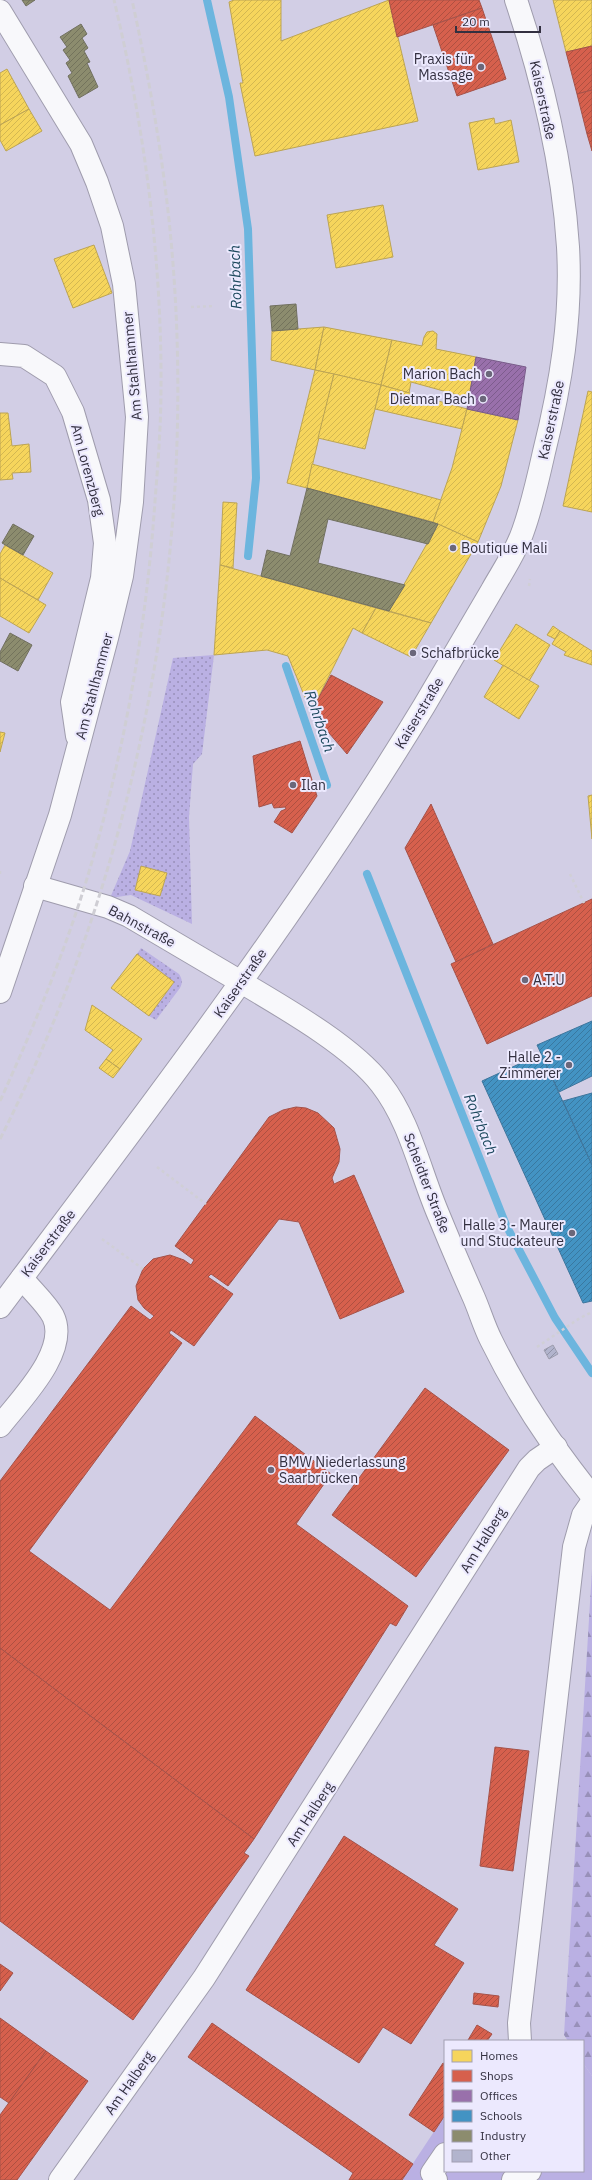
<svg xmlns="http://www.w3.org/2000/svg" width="592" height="2180" viewBox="0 0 592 2180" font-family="'IBM Plex Sans',sans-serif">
	<defs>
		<pattern id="grass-dots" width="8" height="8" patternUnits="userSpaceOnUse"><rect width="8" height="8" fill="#bab0e3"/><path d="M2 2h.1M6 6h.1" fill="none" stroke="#9890b9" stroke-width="1.8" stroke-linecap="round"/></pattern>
		<pattern id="forest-firs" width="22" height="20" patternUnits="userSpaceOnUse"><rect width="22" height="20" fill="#bab0e3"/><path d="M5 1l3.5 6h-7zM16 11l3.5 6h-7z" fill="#9890b9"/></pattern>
		<pattern id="homes-hatch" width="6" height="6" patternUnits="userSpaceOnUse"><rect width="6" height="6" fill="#f6d55c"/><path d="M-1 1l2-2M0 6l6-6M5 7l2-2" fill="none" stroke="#d3b751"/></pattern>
		<pattern id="shops-hatch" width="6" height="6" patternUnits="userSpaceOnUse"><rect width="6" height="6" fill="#d6604d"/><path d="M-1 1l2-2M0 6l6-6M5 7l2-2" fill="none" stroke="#ae5041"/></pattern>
		<pattern id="offices-hatch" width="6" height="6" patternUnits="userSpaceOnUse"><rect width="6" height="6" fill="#9970ab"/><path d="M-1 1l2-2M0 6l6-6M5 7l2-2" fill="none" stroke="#7d5c8d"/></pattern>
		<pattern id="schools-hatch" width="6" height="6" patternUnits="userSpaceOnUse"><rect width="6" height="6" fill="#4393c3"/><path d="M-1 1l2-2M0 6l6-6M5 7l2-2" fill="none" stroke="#3978a0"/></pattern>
		<pattern id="industry-hatch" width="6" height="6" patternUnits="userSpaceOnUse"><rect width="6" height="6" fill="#8c8c6e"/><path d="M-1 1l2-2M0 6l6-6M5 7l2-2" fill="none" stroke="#73735c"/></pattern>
		<pattern id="building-hatch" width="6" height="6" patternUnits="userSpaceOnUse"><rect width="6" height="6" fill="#b2b4cd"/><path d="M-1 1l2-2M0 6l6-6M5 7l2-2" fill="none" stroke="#9193a8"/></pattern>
	</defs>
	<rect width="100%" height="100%" fill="#d2cee5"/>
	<g fill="url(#grass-dots)">
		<path d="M214,655L202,754L193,764L189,817L192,924L131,895L110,898L130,851L173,658Z"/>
		<path d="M141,948L179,974C182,979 183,982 180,988L156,1020L149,1016L174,982L137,954Z"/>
	</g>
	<path fill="url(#forest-firs)" d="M592,1569V2076L583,2063V2041H568L564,2035Z"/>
	<path fill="#bab0e3" d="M583,2063L592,2076V2180H402L445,2115V2171H583Z"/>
	<g fill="url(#homes-hatch)" stroke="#bca454">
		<path d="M234,0H281V41L389,0L418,121L255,156L240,83H243L229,2Z"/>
		<path d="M553,0H592V46L566,52Z"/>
		<path d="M7,69L29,109L0,125V73Z"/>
		<path d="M29,109L42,131L6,151L0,140V125Z"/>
		<path d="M494,118L495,124L511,120L519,162L478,170L469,123Z"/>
		<path d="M383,205L393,257L336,268L327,215Z"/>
		<path d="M94,245L112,293L73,308L54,259Z"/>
		<path d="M324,327L315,370L271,360L272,331Z"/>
		<path d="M324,327L392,340L381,385L315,370Z"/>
		<path d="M433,331L437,334L436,349L476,357L469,398L411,382L409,393L381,385L392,340L422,346L424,337L427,332Z"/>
		<path d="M315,370L334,374L307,488L287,483Z"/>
		<path d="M334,374L381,385L365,449L318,438Z"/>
		<path d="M381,385L467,409L462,429L375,409Z"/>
		<path d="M588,391L592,392V512L563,506Z"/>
		<path d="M467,409L518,420L501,486L478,542L433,522L452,468Z"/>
		<path d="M0,413H8L12,446L29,444L31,472L12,473L13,479L0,480Z"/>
		<path d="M312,464L441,500L433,522L307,488Z"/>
		<path d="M223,502L237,503L233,568L220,565Z"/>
		<path d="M438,524L478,542L431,623L389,611Z"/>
		<path d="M5,545L53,573L38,600L0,578V554Z"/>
		<path d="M220,565L376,608L362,633L353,628L311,712L288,656L267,650L214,655Z"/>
		<path d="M0,578L46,605L29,633L0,616Z"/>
		<path d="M376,608L431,623L411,657L362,633Z"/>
		<path d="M516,624L550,645L529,681L494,660Z"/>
		<path d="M553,626L560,631L555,639L547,635Z"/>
		<path d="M560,631L592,651V665L564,655L566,652L552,644Z"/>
		<path d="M503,665L539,686L519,719L484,697Z"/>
		<path d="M0,732L5,733L0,752Z"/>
		<path d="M592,795V839L588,796Z"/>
		<path d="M141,866L167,873L160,896L135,890Z"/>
		<path d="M137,954L174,982L149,1016L111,988Z"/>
		<path d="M92,1005L142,1039L120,1069L106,1059L113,1050L85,1030Z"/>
		<path d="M106,1059L120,1069L113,1078L99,1068Z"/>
	</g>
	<g fill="url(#shops-hatch)" stroke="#a55249">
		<path d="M389,0H479L482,8L397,37Z"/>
		<path d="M482,8L506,79L457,96L433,25Z"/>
		<path d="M592,46V90L577,94L566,52Z"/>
		<path d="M592,90V132L587,134L577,94Z"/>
		<path d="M592,132V151L587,134Z"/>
		<path d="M331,675L383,702L347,754L311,712Z"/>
		<path d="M300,741L317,796L292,833L274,822L281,811L286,809L285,807L274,808L272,803L259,807L253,756Z"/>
		<path d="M431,804L493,944L456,962L405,848Z"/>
		<path d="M592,899V996L487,1044L451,964Z"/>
		<path d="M296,1107L306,1108L318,1113L334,1128L340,1149L339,1162L332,1178L334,1184L354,1175L404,1292L340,1319L299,1222L279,1219L228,1286L211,1274L208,1277L233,1294L194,1346L171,1330L169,1333L182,1343L29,1551L110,1610L255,1416L331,1474L296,1524L408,1606L396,1626L390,1623L254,1839L0,1648V1481L131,1306L150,1320L154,1316L144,1308L138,1300L136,1286L143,1269L153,1259L170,1255L184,1260L191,1265L194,1260L175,1246L269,1117L283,1110Z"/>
		<path d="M425,1388L509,1450L416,1577L332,1515Z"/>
		<path d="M0,1648L254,1839L244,1853L249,1856L133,2020L0,1921Z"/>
		<path d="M495,1747L529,1751L513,1871L480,1866Z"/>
		<path d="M344,1836L458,1909L434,1945L464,1963L411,2044L383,2027L359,2063L246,1990Z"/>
		<path d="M0,1964L13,1973L0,1991Z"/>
		<path d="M474,1993L499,1996L498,2007L473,2004Z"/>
		<path d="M0,2018L46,2051L9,2103L0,2097Z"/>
		<path d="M212,2023L413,2164L402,2180H349L353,2173L188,2057Z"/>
		<path d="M477,2025L492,2034L487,2041L468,2040Z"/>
		<path d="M46,2051L88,2081L17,2180H0V2115Z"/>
		<path d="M443,2063L445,2064V2115L434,2132L409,2115Z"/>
	</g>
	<path fill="url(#offices-hatch)" stroke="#7a5d8b" d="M476,357L526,367L518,420L467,409Z"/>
	<g fill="url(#schools-hatch)" stroke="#3e759c">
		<path d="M592,1021V1076L559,1092L537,1045Z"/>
		<path d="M541,1054L592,1165V1301L583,1303L482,1081Z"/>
		<path d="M592,1093V1165L563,1101Z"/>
	</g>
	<g fill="url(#industry-hatch)" stroke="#717060">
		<path d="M22,0H35L26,6Z"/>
		<path d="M81,24L87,34L82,38L88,48L84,51L90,62L87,63L98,87L79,98L68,76L72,73L66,63L70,60L63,50L67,47L60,37Z"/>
		<path d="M296,304L298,329L272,331L270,306Z"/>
		<path d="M307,488L438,524L428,544L328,519L318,563L405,585L389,611L261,576L267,550L290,556Z"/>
		<path d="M13,524L34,536L23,555L2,543Z"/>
		<path d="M10,633L32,645L18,671L0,661V652Z"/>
	</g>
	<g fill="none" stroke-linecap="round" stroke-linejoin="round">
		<g stroke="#6cb5de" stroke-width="8">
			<path d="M207,0L229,97L248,229L256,478L248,556"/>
			<path d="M286,666L327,785"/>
			<path d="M367,874L506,1225L555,1318L592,1373"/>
		</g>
	</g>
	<path fill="url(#building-hatch)" stroke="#9d9dae" d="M553,1345L558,1354L549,1359L544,1350Z"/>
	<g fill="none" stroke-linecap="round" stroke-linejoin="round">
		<g stroke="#9f9cad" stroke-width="24">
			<g id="minor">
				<path d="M0,11L81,144L97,182L112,226L124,284L137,417L132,502L122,576L107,638L60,815L0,992"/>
				<path d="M0,354L24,356L55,376L73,412L99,500L105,543L102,578L72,702L77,736"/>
				<path d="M35,886L108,907L129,916L241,982"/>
				<path d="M0,1426C20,1400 70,1351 53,1316C46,1303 31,1290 22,1278"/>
				<path d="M520,2041L519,2023L574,1547L583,1515L592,1502"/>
				<path d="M60,2180L204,1978L529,1468L537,1460L556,1447"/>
				<path d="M436,2180L432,2173L445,2154"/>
				<path d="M513,2180L530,2171"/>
			</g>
		</g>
		<g stroke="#9f9cad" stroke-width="24">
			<g id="major">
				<path d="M241,982C283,1007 352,1046 381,1084C410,1121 420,1172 439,1216C450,1243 462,1271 474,1298C480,1312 484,1326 491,1340C518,1395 553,1448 592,1496"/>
				<path d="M0,1307C147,1111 297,916 424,706C447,667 469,629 492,590C502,572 516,552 523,531C532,506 538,479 544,452C561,384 572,317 568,247C563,166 542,77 516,0"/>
			</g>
		</g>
		<g stroke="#d0cfd6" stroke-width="2.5" stroke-dasharray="3 3" stroke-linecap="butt">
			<path d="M191,307L215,306"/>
			<path d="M529,586L530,579"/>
			<path d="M0,871V876"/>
			<path d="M570,874L584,903"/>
			<path d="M157,1167L206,1204"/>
			<path d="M102,1239L143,1269"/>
			<path d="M537,1347L580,1318L592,1312"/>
		</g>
		<use href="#minor" stroke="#f8f8fb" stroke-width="22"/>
		<use href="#major" stroke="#f8f8fb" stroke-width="22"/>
		<g stroke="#cfced4" stroke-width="3" stroke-dasharray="6 3" stroke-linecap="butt">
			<path d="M0,1101C32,1031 62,959 85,885C123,760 146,632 155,501C158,463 161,425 161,388C162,259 144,125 114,0"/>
			<path d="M0,1139C142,859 202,533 169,220C161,146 148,73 132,0"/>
		</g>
	</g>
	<g fill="#6b677a" stroke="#ece9fe" stroke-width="1.5">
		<circle cx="481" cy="67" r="4"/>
		<circle cx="489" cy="374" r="4"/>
		<circle cx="483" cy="399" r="4"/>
		<circle cx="453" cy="548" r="4"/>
		<circle cx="413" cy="653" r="4"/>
		<circle cx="293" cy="785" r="4"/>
		<circle cx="525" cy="980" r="4"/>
		<circle cx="569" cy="1065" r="4"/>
		<circle cx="572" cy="1233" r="4"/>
		<circle cx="271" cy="1470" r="4"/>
	</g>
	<g text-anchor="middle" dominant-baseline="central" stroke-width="4" stroke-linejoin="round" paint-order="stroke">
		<g font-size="14" fill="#333040" stroke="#ece9fe" text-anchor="end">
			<text x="473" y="59">Praxis für<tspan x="473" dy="16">Massage</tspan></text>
			<text x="481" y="374">Marion Bach</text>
			<text x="475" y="399">Dietmar Bach</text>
			<text x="461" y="548" text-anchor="start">Boutique Mali</text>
			<text x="421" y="653" text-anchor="start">Schafbrücke</text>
			<text x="301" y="785" text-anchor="start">Ilan</text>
			<text x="533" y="980" text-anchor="start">A.T.U</text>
			<text x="561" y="1057">Halle 2 -<tspan x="561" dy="16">Zimmerer</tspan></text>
			<text x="564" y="1225">Halle 3 - Maurer<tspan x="564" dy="16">und Stuckateure</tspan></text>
			<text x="279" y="1462" text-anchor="start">BMW Niederlassung<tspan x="279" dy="16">Saarbrücken</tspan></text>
		</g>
		<g font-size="14" fill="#333040" stroke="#ece9fe">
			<text transform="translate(543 100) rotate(78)">Kaiserstraße</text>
			<text transform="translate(132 366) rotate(-95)">Am Stahlhammer</text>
			<text transform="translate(551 420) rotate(-78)">Kaiserstraße</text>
			<text transform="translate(88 470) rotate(75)">Am Lorenzberg</text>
			<text transform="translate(94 686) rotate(-75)">Am Stahlhammer</text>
			<text transform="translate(419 713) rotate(-59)">Kaiserstraße</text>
			<text transform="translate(142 926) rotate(28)">Bahnstraße</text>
			<text transform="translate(240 983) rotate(-55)">Kaiserstraße</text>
			<text transform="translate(427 1183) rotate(69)">Scheidter Straße</text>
			<text transform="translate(48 1243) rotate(-53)">Kaiserstraße</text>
			<text transform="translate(483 1540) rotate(-58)">Am Halberg</text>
			<text transform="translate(310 1814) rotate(-57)">Am Halberg</text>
			<text transform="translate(129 2083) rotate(-55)">Am Halberg</text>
		</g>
		<g font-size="15" font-style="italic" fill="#1d495e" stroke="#ece9fe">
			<text transform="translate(235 277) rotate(-92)">Rohrbach</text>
			<text transform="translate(320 721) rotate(71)">Rohrbach</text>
			<text transform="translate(481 1124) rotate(68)">Rohrbach</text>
		</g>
	</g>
	<rect x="444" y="2040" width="140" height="132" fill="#ece9fe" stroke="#a29fb2"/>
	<rect x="452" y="2050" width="20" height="12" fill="#f6d55c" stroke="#a29fb2"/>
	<text x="480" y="2060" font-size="12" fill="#333040">Homes</text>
	<rect x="452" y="2070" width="20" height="12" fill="#d6604d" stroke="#a29fb2"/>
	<text x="480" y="2080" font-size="12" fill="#333040">Shops</text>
	<rect x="452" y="2090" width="20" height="12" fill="#9970ab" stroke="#a29fb2"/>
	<text x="480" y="2100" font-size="12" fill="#333040">Offices</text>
	<rect x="452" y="2110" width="20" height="12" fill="#4393c3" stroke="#a29fb2"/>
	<text x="480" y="2120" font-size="12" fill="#333040">Schools</text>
	<rect x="452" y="2130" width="20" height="12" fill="#8c8c6e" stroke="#a29fb2"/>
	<text x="480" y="2140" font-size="12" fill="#333040">Industry</text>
	<rect x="452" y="2150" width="20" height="12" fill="#b2b4cd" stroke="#a29fb2"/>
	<text x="480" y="2160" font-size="12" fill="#333040">Other</text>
	<path d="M456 26v6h84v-6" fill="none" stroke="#333040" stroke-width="2"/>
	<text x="462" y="26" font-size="12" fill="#333040" stroke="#ece9fe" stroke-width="3" paint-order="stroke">20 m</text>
</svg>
